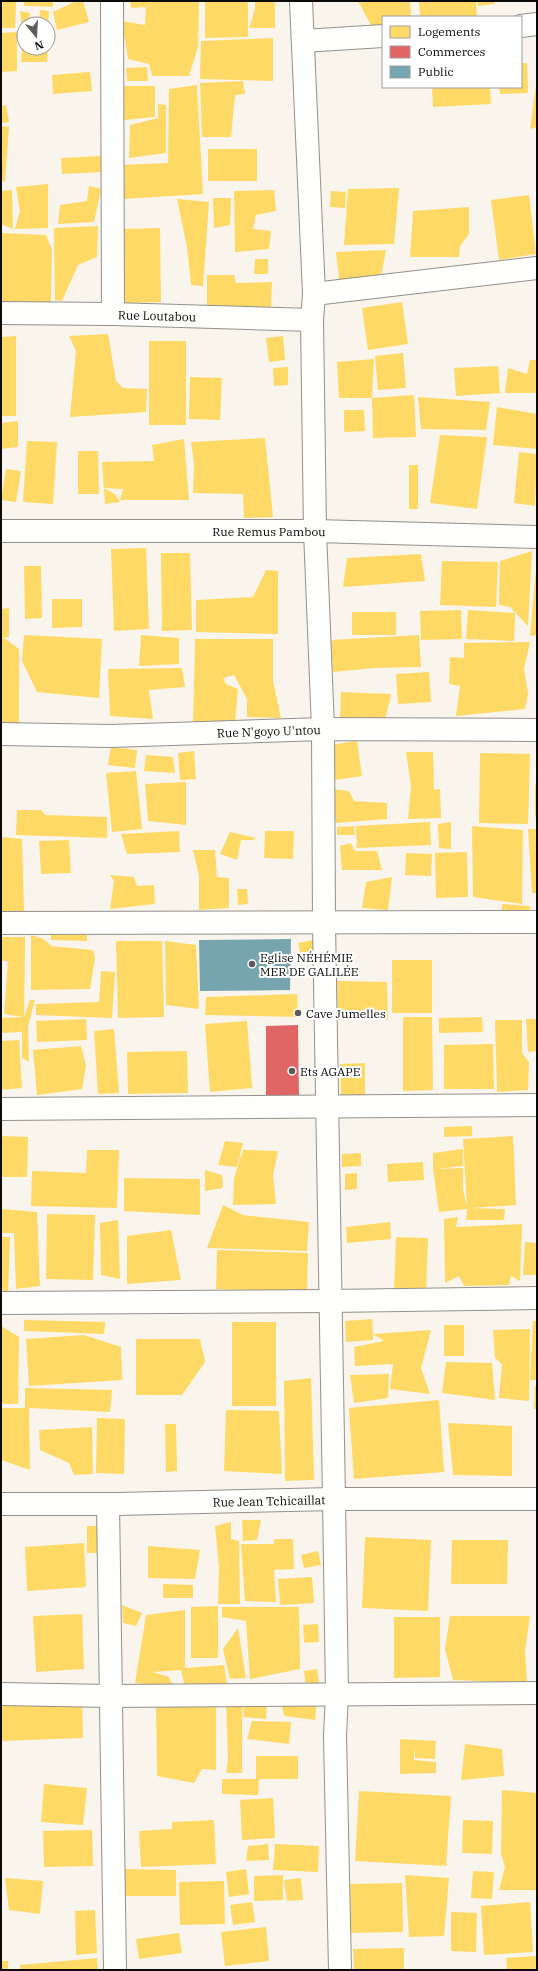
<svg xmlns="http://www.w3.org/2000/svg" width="538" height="1971" viewBox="0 0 538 1971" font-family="'IBM Plex Serif',serif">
	<rect width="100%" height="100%" fill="#f9f5ec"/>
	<g fill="#ffd966">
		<path d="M1,1H16L15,28H1Z"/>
		<path d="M24,1H53V7L24,6Z"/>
		<path d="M76,1H83L89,22L57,30L53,12Z"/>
		<path d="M130,1L199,2L198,47L189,76H152L149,64L128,59L122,21L145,25L146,7L131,8Z"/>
		<path d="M205,1H248V37L205,38Z"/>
		<path d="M255,1H275V28H249L255,9Z"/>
		<path d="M358,1H410L411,17H383V28L373,29Z"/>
		<path d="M419,1H476L477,17H420Z"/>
		<path d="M478,1H494L495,4L478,6Z"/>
		<path d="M40,10L49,11L48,24H39Z"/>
		<path d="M20,11L30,13L29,24H24V48H48L47,62H21L23,37Z"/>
		<path d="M17,32V71L1,72V33Z"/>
		<path d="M273,38V81L200,79L201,41Z"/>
		<path d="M521,63H527L528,93L500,94L499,87H521Z"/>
		<path d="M147,67L148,81H127L126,68Z"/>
		<path d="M90,72L92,91L53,94L52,75Z"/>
		<path d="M243,81L245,94L235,95L231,137H202L200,83Z"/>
		<path d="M197,85L203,194L123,199L119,165L168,163L169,89Z"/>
		<path d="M536,85L537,127L530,129Z"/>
		<path d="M116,86H155V117L124,120L122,131Z"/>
		<path d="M432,87H490L491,104L433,107Z"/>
		<path d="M158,104L166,105V153L129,158L130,125L158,118Z"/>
		<path d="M6,105L9,122L1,123V106Z"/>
		<path d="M1,126L9,127L5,182L1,181Z"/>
		<rect x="208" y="149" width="49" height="32"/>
		<path d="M101,156L102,172L62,174L61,158Z"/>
		<path d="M48,184V228L15,229L20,211L16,187Z"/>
		<path d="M89,186L101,189L94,222L58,224L60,205L87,201Z"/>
		<path d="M399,188L394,244L344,245L348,189Z"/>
		<path d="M12,190L13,229L1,224V191Z"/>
		<path d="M274,190L276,211L256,215L253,229L271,231L269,249L235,252L234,191Z"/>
		<path d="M331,191L346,192L345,208L330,207Z"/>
		<path d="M529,195L536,254L499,260L491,200Z"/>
		<path d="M213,198H231L230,225L214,228Z"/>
		<path d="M177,199L209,202L203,286L191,285L187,247Z"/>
		<path d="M469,207V234L460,246L459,257H410L413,211Z"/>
		<path d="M98,226L97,257L78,265L62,301L55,300L54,228Z"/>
		<path d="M160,228L161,302L124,303L122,229Z"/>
		<path d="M1,233L46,235L52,250L51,301L40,312L1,303Z"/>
		<path d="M386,250L380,282L340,287L336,252Z"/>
		<path d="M255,259H268V274H254Z"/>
		<path d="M207,275H234L236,283L272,282L271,307L207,306Z"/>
		<path d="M402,302L408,344L368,350L362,308Z"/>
		<path d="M108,334L116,381L123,388L147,389L146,412L70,417L76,351L69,336Z"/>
		<path d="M16,336V416H1V337Z"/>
		<path d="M283,336L285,360L269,362L266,338Z"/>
		<rect x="149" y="341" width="37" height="84"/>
		<path d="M403,353L406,388L378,390L375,356Z"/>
		<path d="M374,359L372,398L414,395L416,437L373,438L372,398H339L337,362Z"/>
		<path d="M530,360H537V393H505L508,368L527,374Z"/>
		<path d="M498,366L500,393L456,396L454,368Z"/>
		<path d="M288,367V385L274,386L273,368Z"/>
		<path d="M190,377L222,378L220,420L189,419Z"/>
		<path d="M418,397L490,402L486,430L421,429Z"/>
		<path d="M497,407L537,414V449L493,445Z"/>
		<path d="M344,410H364L365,431L344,432Z"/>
		<path d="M18,421V447L1,449V423Z"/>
		<path d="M440,435L487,437L477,509L430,503Z"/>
		<path d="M265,438L273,517L244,518L243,494L193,493L194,463L191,442Z"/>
		<path d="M184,439L189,500H120L123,489L104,488L116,495L120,502L105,504L102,462L154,461L152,445Z"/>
		<path d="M27,441L57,442L53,504L23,502Z"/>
		<path d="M78,451H98L99,494H78Z"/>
		<path d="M519,452L537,454L535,506L514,503Z"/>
		<rect x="409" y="465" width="9" height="44"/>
		<path d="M6,469L21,471L16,502L1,500Z"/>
		<path d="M146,548L149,629L114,631L111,549Z"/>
		<path d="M532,551L528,626L510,607L499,605L500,561Z"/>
		<path d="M161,553H190L192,630L162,631Z"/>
		<path d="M421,554L425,581L343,587L347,558Z"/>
		<path d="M442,561L498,562L496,607L440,605Z"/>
		<path d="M24,566H41L42,618L25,619Z"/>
		<path d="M536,569L537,635L530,636Z"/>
		<path d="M266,570L278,571V634L196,632V600L253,597Z"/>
		<path d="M52,599H82V627L52,628Z"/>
		<path d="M9,608V637L1,638V609Z"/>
		<path d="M461,610L462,639L421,640L420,611Z"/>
		<path d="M468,610L515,613L514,641L466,639Z"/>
		<rect x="352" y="612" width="44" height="23"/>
		<path d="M24,635L102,639L99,698L37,692L22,661Z"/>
		<path d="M141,635L179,638V664L139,666Z"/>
		<path d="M419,635L421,667L375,668L333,672L331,640Z"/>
		<path d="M4,638L19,649V723L1,724V639Z"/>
		<path d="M195,639H273V681L281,718L247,717V699L234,675L223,678L226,684L238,689L235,723L193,726Z"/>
		<path d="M530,642L524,669L528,694L525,709L456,716L460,686L449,684L450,657L464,658V643Z"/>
		<path d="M182,668L185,687L149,690L153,719L110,716L108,669Z"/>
		<path d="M429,672L431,702L398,704L396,674Z"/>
		<path d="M341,692L391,694L385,721L340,719Z"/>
		<path d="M357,741L362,776L335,780L330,745Z"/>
		<path d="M111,747L137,750L135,768L108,765Z"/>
		<path d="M194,751L196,779L180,780L178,753Z"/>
		<path d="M406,752H433L434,790L440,789L441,818L408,819L411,786Z"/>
		<path d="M480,753L530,754L528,824L479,823Z"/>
		<path d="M146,755L173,757L175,773L144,771Z"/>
		<path d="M136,771L142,829L112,832L106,773Z"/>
		<path d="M186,782V825L148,821L145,784Z"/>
		<rect x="535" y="785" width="2" height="32"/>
		<path d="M331,789L349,791L354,801L387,803V819L336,823Z"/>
		<path d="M17,810H41L45,815L107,817V838L16,835Z"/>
		<path d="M430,822L431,845L357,848L356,826Z"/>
		<path d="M451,822V849L439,848L438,824Z"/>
		<path d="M354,826L355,835H337V827Z"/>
		<path d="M472,826L523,830L522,904L473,897Z"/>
		<path d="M528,829H537V893H532Z"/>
		<path d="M179,831L180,852L127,854L121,834Z"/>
		<path d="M265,831H294L293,859L264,858Z"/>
		<path d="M230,832L256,838L253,840H241L237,860L220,854Z"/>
		<path d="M1,837L22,839L24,911L3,913L1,905Z"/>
		<path d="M69,840L71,873L41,874L39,841Z"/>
		<path d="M351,843L355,851H377L382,870H342L340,846Z"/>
		<path d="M193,850H215L217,877L229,878V908L199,910V876Z"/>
		<path d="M467,852L468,897L436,898L435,853Z"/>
		<path d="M406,853L432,854L431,876L405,875Z"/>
		<path d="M110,875L134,877L137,886L154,885L155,904L110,909L114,881Z"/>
		<path d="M392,877L388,910L362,908L366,882Z"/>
		<path d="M237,889H247L248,904L238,905Z"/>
		<path d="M502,904L530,906L529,919L502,917Z"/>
		<path d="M51,934H87V941L51,940Z"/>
		<path d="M31,935L44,939L51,946L93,950L95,958L90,989L31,990Z"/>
		<path d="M1,937H25L24,1017L30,1000H35L28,1026L29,1062L22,1058V1032L1,1033V1018L24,1017L4,1014L8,961H1Z"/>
		<path d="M313,940L317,960L302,962L298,943Z"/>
		<path d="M116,941H162L164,1017L118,1018Z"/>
		<path d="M165,941L196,945L199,1009L166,1005Z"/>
		<rect x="392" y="960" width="40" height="53"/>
		<path d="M101,971L115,972L112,1018L36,1015V1004L99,1002Z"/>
		<path d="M337,981L387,982L388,1020L359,1013L338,1020Z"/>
		<path d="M297,994L298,1017L205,1015L206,997Z"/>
		<path d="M403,1017H432L433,1090L403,1091Z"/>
		<path d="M482,1017L483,1032L439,1033V1018Z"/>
		<path d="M86,1019L87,1040L37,1042L36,1021Z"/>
		<path d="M526,1019H537V1051L528,1052Z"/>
		<path d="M495,1020H522V1053L529,1062L528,1090L497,1092Z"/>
		<path d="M247,1021L252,1088L210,1092L205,1024Z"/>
		<path d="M114,1029L119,1093L98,1094L94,1031Z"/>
		<path d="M19,1040L22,1088L1,1090V1041Z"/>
		<path d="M493,1044L494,1089H444V1045Z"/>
		<path d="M81,1046L86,1066L82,1089L37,1095L33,1050Z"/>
		<path d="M187,1051L188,1093L128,1094L127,1052Z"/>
		<path d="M365,1063V1096L341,1097L340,1064Z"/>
		<path d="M472,1126V1136L444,1137V1127Z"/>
		<path d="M1,1136L28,1137L27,1177H1Z"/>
		<path d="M513,1136L516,1205L471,1208L505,1209L504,1220H466L467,1209L439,1212L433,1169V1153L463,1149V1166L436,1169L463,1168V1189L467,1208L463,1139Z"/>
		<path d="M225,1141L243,1143L237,1167L218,1165Z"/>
		<path d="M87,1150H119L117,1208L31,1206L32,1171L86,1173Z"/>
		<path d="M243,1150L278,1151L273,1175L276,1204L233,1205L234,1178Z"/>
		<path d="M361,1153V1166L342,1167V1154Z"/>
		<path d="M423,1162L424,1180L388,1182L387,1164Z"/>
		<path d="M205,1170L222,1175L223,1188L205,1191Z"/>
		<path d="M357,1173V1189L345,1190V1174Z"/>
		<path d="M124,1178L200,1179V1215L124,1211Z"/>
		<path d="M223,1205L243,1215L309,1222L307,1251L207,1248Z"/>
		<path d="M1,1209L37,1212L40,1286L16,1289L14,1233H1Z"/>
		<path d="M47,1214L95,1215L93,1280L46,1279Z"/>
		<path d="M458,1217L456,1227L522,1224L520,1281L511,1276L509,1285L464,1286L459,1276L445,1283L444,1219Z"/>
		<path d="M118,1220L120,1279L101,1275L100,1223Z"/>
		<path d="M390,1222L391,1239L347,1243L346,1227Z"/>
		<path d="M171,1230L181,1280L127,1284V1236Z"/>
		<path d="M1,1237H10L8,1295L1,1294Z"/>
		<path d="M396,1237L428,1238L426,1291L394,1290Z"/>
		<path d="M525,1242L537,1243V1275H523Z"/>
		<path d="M217,1250L308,1253L307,1292L216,1289Z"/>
		<path d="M372,1319L373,1334L431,1330L421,1368L430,1394L390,1389L393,1364L355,1366L354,1347L384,1341L373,1334V1340L346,1342L345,1321Z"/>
		<path d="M24,1320L105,1322L104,1334L24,1331Z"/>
		<path d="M533,1321H537V1380H530Z"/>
		<rect x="232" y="1322" width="44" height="84"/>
		<rect x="444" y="1325" width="20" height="31"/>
		<path d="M1,1326L19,1337L18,1404H1Z"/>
		<path d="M530,1329L529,1401L499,1398L502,1364L495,1358L493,1330Z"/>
		<path d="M84,1335L121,1347L122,1380L29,1386L26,1339Z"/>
		<path d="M136,1339H200L205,1362L182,1395H136Z"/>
		<path d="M446,1362L492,1363L495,1400L442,1393Z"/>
		<path d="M389,1374L388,1398L354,1403L350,1375Z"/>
		<path d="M311,1378L314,1480L285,1481L284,1381Z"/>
		<path d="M535,1386H537V1409H534Z"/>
		<path d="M25,1388L112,1390L110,1412L29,1408L30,1470L1,1460V1408H25Z"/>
		<path d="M439,1400L444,1472L354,1479L349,1408Z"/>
		<path d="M226,1410L279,1411L282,1474L224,1471Z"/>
		<path d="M97,1418L125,1419L124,1474L96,1473Z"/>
		<path d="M448,1423L512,1426V1476L453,1475Z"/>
		<path d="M165,1424H176L177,1471L166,1472Z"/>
		<path d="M92,1427L93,1474L74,1475L69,1463L40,1450L39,1430Z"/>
		<path d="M242,1520H261L257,1540L243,1541Z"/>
		<path d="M231,1522V1539L239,1541L240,1604H218L219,1568L215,1526Z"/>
		<path d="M87,1526H103L102,1553H87Z"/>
		<path d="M365,1537L431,1540L428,1611L362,1608Z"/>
		<path d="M274,1539H293L294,1569L274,1570L276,1602L245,1601L241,1544H274Z"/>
		<path d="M452,1540H508L507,1584H451Z"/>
		<path d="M84,1543L86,1587L27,1591L25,1547Z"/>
		<path d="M148,1546L200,1550L195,1579L148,1578Z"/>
		<path d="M318,1551L321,1565L304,1568L301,1555Z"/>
		<path d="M312,1577L314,1603L280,1605L278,1579Z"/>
		<path d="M163,1584L193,1585V1598H163Z"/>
		<path d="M122,1605L142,1613L136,1626L123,1623Z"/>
		<path d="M218,1606V1658H191V1607Z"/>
		<path d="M222,1607H299L300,1669L250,1679L246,1621L222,1617Z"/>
		<path d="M185,1610V1668L224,1665L227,1685L186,1692L181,1670L153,1672L169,1677L173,1686L135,1683L146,1615Z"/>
		<path d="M82,1614L84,1669L36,1672L33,1616Z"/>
		<path d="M450,1616H530L525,1651L527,1683L453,1680L445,1649Z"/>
		<path d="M394,1617H440V1677L394,1678Z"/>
		<path d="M318,1624L319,1642L304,1643L303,1625Z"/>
		<path d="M238,1628L246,1678L230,1679L223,1649Z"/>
		<path d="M317,1669L319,1684L306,1686L304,1671Z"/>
		<path d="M280,1697L317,1699L315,1720L284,1716Z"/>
		<path d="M82,1698L83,1738L1,1741V1701Z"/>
		<path d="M244,1698L267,1699L266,1719L243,1717Z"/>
		<path d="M226,1701H242V1773H226L228,1759Z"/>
		<path d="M216,1705V1770L202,1769L194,1783L157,1776L156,1706Z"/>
		<path d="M252,1721L291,1722L289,1744L247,1739Z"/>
		<path d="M400,1739L436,1741L435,1759L415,1758V1746L414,1760L436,1762V1773L400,1774Z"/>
		<path d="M465,1744L502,1749L504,1776L461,1780Z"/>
		<path d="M256,1756H298V1779H259L258,1795L222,1794V1779H256Z"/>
		<path d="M44,1784L87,1788L83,1825L41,1822Z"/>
		<path d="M502,1790L537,1793V1890H499L505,1867L501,1854Z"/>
		<path d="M359,1791L451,1796L446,1866L355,1861Z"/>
		<path d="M273,1798L275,1838L242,1840L240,1800Z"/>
		<path d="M214,1820L216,1864L141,1867L139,1831L172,1829V1822Z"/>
		<path d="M463,1820L493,1821L492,1854L462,1853Z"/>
		<path d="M92,1830L93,1866L44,1867L43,1831Z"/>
		<path d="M268,1844L269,1860L246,1861L248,1846Z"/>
		<path d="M275,1844L319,1846L318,1872L273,1870Z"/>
		<path d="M124,1869L176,1870V1896H124Z"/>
		<path d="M246,1869L249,1894L229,1897L226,1872Z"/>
		<path d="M473,1871L494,1872L492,1899L471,1898Z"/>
		<path d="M283,1875V1900L254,1901V1876Z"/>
		<path d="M405,1875L449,1878L444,1936L409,1937Z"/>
		<path d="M5,1878L43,1881L40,1914L9,1910Z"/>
		<path d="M301,1878L303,1900L287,1901L284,1880Z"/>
		<path d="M224,1881L225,1924L180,1925L179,1882Z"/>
		<path d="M402,1883L403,1932L351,1933L350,1884Z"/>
		<path d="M252,1902L255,1922L233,1925L230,1905Z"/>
		<path d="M530,1902L533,1952L484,1955L481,1906Z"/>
		<path d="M95,1910L97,1953L76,1955L75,1911Z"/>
		<path d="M451,1912L477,1913L476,1952L451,1951Z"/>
		<path d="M266,1927L269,1961L225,1966L221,1932Z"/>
		<path d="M179,1933L182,1953L139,1959L136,1939Z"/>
		<path d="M404,1948V1970H354L353,1949Z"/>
		<path d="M537,1956V1970H507L506,1958Z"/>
		<path d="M97,1958L98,1970H20V1965Z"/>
		<rect x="1" y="1961" width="7" height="9"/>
	</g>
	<path fill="#e06666" d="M298,1025L299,1097H266V1026Z"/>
	<path fill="#76a5af" d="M291,939L290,990L200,991L199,940Z"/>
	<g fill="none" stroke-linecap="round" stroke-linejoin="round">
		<g stroke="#92908c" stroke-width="24">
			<g id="minor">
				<path d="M112,1L113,314"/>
				<path d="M301,1L314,294L312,320L315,531L323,729L324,923L334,1499L337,1694L335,1736L340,1970"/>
				<path d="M521,26L537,24"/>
				<path d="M303,41L383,36"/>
				<path d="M314,294L537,268"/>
				<path id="s1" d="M1,313L113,314L312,320"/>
				<path id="s2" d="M1,531H315L537,537"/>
				<path id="s3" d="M1,734L111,736L323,729L537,730"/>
				<path d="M1,923L537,922"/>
				<path d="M1,1109L537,1105"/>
				<path d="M1,1303L330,1301L537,1298"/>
				<path id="s4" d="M1,1504H117L334,1499H537"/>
				<path d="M108,1504L115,1970"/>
				<path d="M1,1694L110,1696L537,1693"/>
			</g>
		</g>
		<use href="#minor" stroke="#fefefc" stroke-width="22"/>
	</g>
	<g fill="#5e5c59" stroke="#fff" stroke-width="1.5">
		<circle cx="252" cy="964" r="4"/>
		<circle cx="298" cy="1013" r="4"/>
		<circle cx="292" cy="1071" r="4"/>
	</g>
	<g text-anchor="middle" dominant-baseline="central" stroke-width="4" stroke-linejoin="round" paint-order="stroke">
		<g font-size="12" fill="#0a0a0a" stroke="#fff">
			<text stroke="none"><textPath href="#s1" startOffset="156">Rue Loutabou</textPath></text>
			<text stroke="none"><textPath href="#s2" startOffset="268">Rue Remus Pambou</textPath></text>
			<text stroke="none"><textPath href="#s3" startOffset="268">Rue N'goyo U'ntou</textPath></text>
			<text stroke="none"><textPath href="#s4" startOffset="268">Rue Jean Tchicaillat</textPath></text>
		</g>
		<g font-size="12" fill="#0a0a0a" stroke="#fff" text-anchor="start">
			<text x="260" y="957">Eglise NÉHÉMIE<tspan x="260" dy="14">MER DE GALILÉE</tspan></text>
			<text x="306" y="1013">Cave Jumelles</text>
			<text x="300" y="1071">Ets AGAPE</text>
		</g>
	</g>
	<rect width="538" height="1971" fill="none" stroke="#0a0a0a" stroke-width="4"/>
	<rect x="382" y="16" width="140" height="72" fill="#ffffff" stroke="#9d9d9d"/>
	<rect x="390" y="26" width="20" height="12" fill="#ffd966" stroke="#9d9d9d"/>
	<text x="418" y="36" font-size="12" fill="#0a0a0a">Logements</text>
	<rect x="390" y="46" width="20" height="12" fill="#e06666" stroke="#9d9d9d"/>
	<text x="418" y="56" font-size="12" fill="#0a0a0a">Commerces</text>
	<rect x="390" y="66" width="20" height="12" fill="#76a5af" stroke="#9d9d9d"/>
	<text x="418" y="76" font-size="12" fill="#0a0a0a">Public</text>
	<g transform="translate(36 36) rotate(162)"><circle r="19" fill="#ffffff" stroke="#9d9d9d"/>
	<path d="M0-3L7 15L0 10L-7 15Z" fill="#5e5c59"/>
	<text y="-6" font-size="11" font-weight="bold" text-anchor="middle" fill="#0a0a0a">N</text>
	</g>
</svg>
